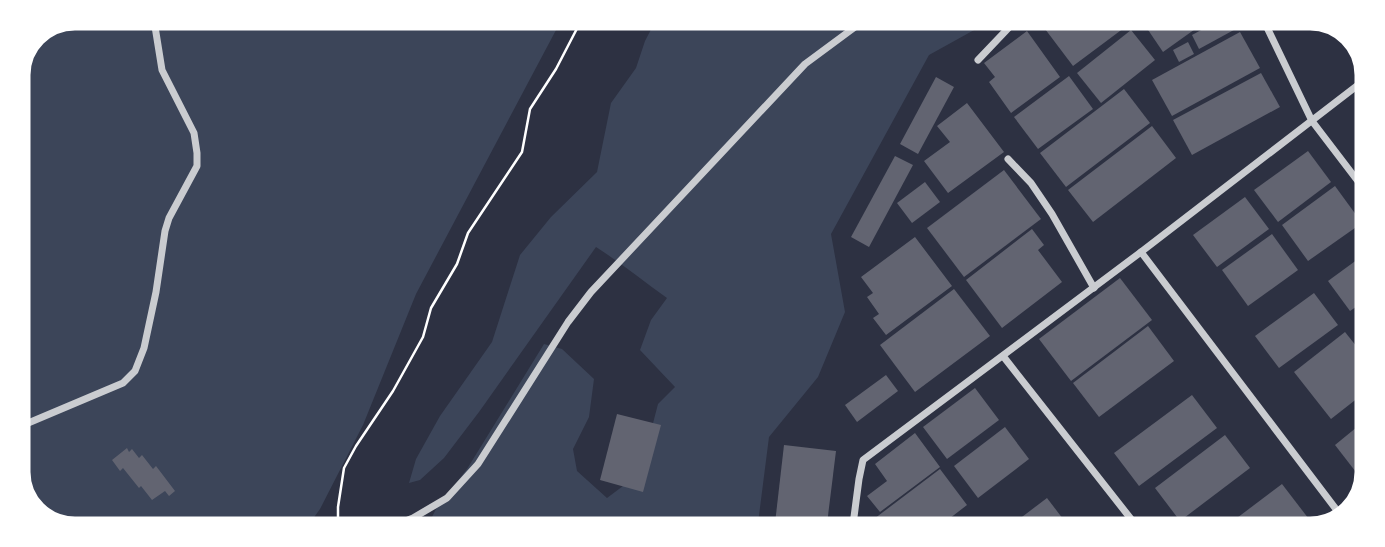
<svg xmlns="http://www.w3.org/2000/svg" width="1385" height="547" viewBox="0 0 1385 547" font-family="Commissioner,sans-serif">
	<rect width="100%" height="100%" fill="#2d3142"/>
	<g fill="#3c4559">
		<path d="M76,14L564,15L416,294L363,425L320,509L305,530H55L27,509L14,476V72L32,32Z"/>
		<path d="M658,16H992L985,24L929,55L831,234L845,312L818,377L769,437L757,531H425L436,509L467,469L544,344L562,349L594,379L589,417L573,449L577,471L607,498L627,483L645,454L658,404L675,387L640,350L651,320L667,298C643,281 621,263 596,247L479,412L444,458L420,480L409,483L416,459L440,416L492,342L520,255L551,217L597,172L611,103L636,68L645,41Z"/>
	</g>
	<g fill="#626471">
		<path d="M1036,17H1121L1128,25L1073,66Z"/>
		<path d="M1142,17H1212L1163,52L1140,18Z"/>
		<path d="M1225,17H1238L1243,25L1199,49L1192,35Z"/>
		<path d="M1131,30L1155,60L1101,103L1077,73Z"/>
		<path d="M1027,31L1060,77L1011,113L989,82L995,77L984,63Z"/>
		<path d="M1240,32L1260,68L1172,116L1152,80Z"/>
		<path d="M1188,42L1194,54L1179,62L1173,50Z"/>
		<path d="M1261,73L1280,107L1192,155L1173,120Z"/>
		<path d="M1069,76L1093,109L1038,149L1014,117Z"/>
		<path d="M936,77L954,87L918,154L900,144Z"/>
		<path d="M1124,89L1150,123L1066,187L1040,153Z"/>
		<path d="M967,103L1004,152L948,193L924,161L950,142L937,126Z"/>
		<path d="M1152,126L1176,158L1093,222L1068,190Z"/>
		<path d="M1308,151L1331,182L1278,222L1254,190Z"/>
		<path d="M895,156L913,165L869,247L851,237Z"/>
		<path d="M1004,170L1041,219L964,277L927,228Z"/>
		<path d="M925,182L940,202L912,223L897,203Z"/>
		<path d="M1335,186L1362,223L1308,261L1282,225Z"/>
		<path d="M1245,197L1269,229L1217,267L1193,235Z"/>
		<path d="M1032,229L1044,245L1038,250L1062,282L1002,328L966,280Z"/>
		<path d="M1272,234L1298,270L1248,306L1222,270Z"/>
		<path d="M915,237L952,286L886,335L873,318L879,314L867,297L873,293L861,277Z"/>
		<path d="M1369,251V298L1350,311L1328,281Z"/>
		<path d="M1120,278L1152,320L1071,381L1039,339Z"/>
		<path d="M954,289L990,336L915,392L880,345Z"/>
		<path d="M1314,293L1338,325L1279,368L1255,336Z"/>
		<path d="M1369,314V341L1356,324Z"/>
		<path d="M1148,326L1174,361L1099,417L1073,383Z"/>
		<path d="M1345,332L1369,362L1368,390L1331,419L1294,372Z"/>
		<path d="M886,375L898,391L857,422L845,405Z"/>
		<path d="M975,388L999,420L947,459L923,427Z"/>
		<path d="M1192,395L1217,428L1139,486L1114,453Z"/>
		<path d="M617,414L661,425L643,492L600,480Z"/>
		<path d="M1368,418V469L1359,476L1335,445Z"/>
		<path d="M1005,427L1029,459L978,498L954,466Z"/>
		<path d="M915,433L940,467L880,512L867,496L887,481L875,464Z"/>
		<path d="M1225,435L1250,468L1180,521L1155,488Z"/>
		<path d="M784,445L836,451L826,532H774Z"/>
		<path d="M127,448L129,452L132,449L139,458L142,455L153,469L156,466L175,491L169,496L165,491L152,500L141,486L139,488L123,468L120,471L112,460Z"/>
		<path d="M940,469L967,505L932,532H865L862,528Z"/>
		<path d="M1282,484L1315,527L1307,533H1217Z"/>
		<path d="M1047,498L1073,532H1002Z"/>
	</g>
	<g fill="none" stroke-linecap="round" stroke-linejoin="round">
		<path stroke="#fff" stroke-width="2.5" d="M342,530L338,522V507L344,468L356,446L393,391L423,337L431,308L457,264L468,233L522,152L530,109L556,69L584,15"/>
		<g stroke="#caccd0" stroke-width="7">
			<path d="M1262,17L1312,121L1370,197"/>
			<path d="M978,60L1019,17"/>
			<path d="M1008,159L1031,183L1052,214L1094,288"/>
			<path d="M1141,252L1345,521"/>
			<path d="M1003,356L1142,533"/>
			<path d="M14,429L123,383L135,371L144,348L156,292L165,231L169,218L197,166V153L194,133L162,70L153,14"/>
			<path d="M383,530L413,518L447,498L478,464L568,322L591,292L805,64L855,27L872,16"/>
			<path d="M852,532L859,479L863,460L1141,252L1371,75"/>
			<path d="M1119,532L1133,521"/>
		</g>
	</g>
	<path d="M0 0H1385V547H0ZM75 26H1310A49 49 0 0 1 1359 75V472A49 49 0 0 1 1310 521H75A49 49 0 0 1 26 472V75A49 49 0 0 1 75 26Z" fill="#fff" fill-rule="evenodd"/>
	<path fill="none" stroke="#fff" stroke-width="9" d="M75 26H1310A49 49 0 0 1 1359 75V472A49 49 0 0 1 1310 521H75A49 49 0 0 1 26 472V75A49 49 0 0 1 75 26Z"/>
</svg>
